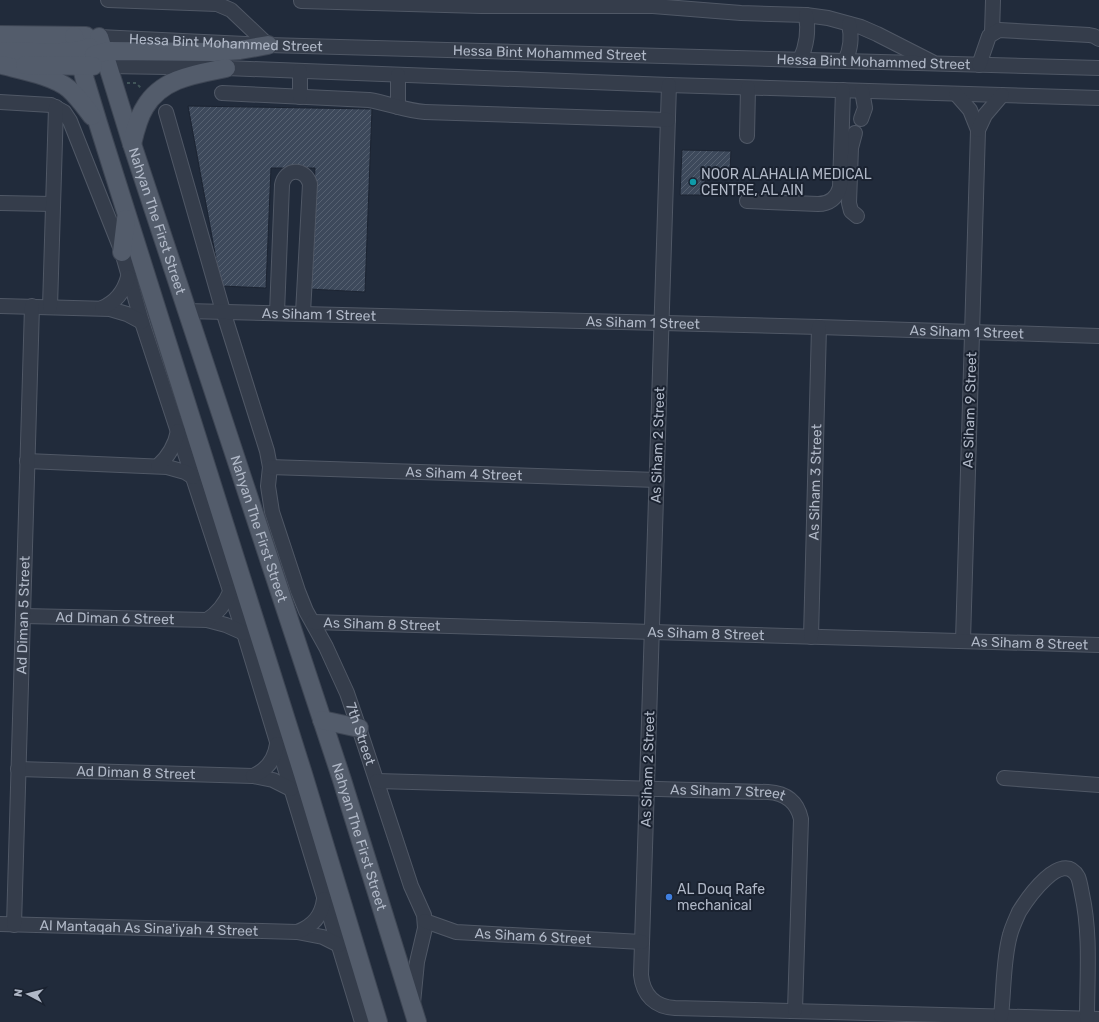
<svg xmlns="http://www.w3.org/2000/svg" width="1099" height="1022" viewBox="0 0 1099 1022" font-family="Rubik,sans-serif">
	<defs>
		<pattern id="building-hatch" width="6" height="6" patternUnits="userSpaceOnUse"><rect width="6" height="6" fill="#3d495b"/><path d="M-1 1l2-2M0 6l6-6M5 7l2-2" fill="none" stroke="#566171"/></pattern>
	</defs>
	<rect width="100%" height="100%" fill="#212b3b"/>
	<g fill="url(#building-hatch)" stroke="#1c2432">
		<path d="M188,106L372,109L365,292L309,289L315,168H271L266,288L221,286Z"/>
		<path d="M682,150L731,151L730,170L706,169L704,195H680Z"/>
	</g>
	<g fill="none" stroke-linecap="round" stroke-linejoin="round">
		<g stroke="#505866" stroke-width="16">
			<g id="minor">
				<path d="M108,0L217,4L231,10L268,45"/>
				<path d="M301,1L481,6H653L741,13L806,15L828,18L861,27L877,34L932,62"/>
				<path d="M992,33L993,0"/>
				<path id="s1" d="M99,37L268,45L1099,68"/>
				<path d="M800,60C807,45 809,32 806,15"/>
				<path d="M845,61C851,49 852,37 849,24"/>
				<path d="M979,65L989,36L999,30L1089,35L1094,36L1099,39"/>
				<path d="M108,66L226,68L669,85L1099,98"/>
				<path d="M398,75V107"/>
				<path d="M669,85L641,975C643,995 655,1007 675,1008L1099,1019"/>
				<path d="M222,93L369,100C388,103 406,111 425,112L668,120"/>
				<path d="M956,94L970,110L978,130L963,641"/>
				<path d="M300,97V71"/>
				<path d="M0,102L51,105L64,112L70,121L122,252L142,322L244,633L362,1022"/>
				<path id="s2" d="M166,112L223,311L267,451L270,467L268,486L272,512L298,591L306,611L326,647L347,693L359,728L411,886L424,915L425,928L417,962L413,1003"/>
				<path d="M861,119L865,108L862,91"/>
				<path d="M978,130L985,115L1002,95"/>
				<path d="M855,133L851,148L849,203L851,211L857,216"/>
				<path d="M747,136L748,88"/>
				<path d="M747,201L818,204C829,204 837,198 840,187L843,90"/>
				<path d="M0,203L53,204"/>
				<path d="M0,306L110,309L127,314L142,322"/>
				<path d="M50,307L56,107"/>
				<path d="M102,308C116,302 124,292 128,277"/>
				<path id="s3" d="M187,311L819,327L1099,336"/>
				<path d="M277,313L282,185C285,168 305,167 310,184L303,313"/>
				<path d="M27,461L167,467L185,472L193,477"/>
				<path d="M158,466C169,456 175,446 178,431"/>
				<path id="s4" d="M270,467L657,480"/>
				<path id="s5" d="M23,616L207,620L226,625L244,633"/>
				<path d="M207,620C218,613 225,604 230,592"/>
				<path id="s6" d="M313,622L1099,645"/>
				<path id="s7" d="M811,637L819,327"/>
				<path id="s8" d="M18,769L253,776L273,780L291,789"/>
				<path d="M253,776C267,770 275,759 277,744"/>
				<path d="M1004,778L1099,785"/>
				<path id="s9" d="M377,781L768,792C785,793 797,801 801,819L795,1010"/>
				<path id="s10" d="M425,921L456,932L642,942"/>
				<path id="s11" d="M0,924L297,932L323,937L339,945"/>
				<path id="s12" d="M14,925L32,306"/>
				<path d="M297,932C314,926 322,915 324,899"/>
				<path d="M1001,1016C1004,990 1003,960 1010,935C1012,927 1016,919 1019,912C1027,899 1062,848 1078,877C1080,882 1081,889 1082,894C1091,935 1087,977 1087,1018"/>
			</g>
		</g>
		<g stroke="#3e4654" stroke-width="20">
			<g id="major">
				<path d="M0,35L86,36"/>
				<path d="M74,36L85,80L98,123L303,774L378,1022"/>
				<path id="s13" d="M99,37L132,144L342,780L417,1022"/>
				<path d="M0,51C21,51 73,56 89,47"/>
				<path d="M94,55L104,52L109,51L214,52L240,50L268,45"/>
				<path d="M2,65C21,70 54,76 69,89C78,97 85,107 92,116"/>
				<path d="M25,65L93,66"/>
				<path d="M132,144C135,131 138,118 145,107C162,78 196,74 226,68"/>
				<path d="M122,252L126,219"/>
				<path d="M322,720L359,728"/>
			</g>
		</g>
		<path stroke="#415559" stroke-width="2" stroke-dasharray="3 3" stroke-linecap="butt" d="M127,83H136L141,88"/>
		<use href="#minor" stroke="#353d4b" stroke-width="14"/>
		<use href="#major" stroke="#535c6b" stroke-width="18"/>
	</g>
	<circle fill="#0f9aa8" stroke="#1a2230" stroke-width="1.5" cx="693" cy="182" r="4"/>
	<circle fill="#3f7fe0" stroke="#1a2230" stroke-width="1.5" cx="669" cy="897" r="4"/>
	<g text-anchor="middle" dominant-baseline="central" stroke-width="4" stroke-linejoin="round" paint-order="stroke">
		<g font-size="14" fill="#b0b8c7" stroke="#1a2230">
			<text stroke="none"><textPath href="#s1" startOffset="127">Hessa Bint Mohammed Street</textPath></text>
			<text stroke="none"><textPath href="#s1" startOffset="451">Hessa Bint Mohammed Street</textPath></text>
			<text stroke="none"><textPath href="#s1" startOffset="775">Hessa Bint Mohammed Street</textPath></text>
			<text stroke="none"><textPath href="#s13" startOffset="193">Nahyan The First Street</textPath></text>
			<text stroke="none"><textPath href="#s3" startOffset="132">As Siham 1 Street</textPath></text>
			<text stroke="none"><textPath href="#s3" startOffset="456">As Siham 1 Street</textPath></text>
			<text stroke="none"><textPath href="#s3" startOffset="780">As Siham 1 Street</textPath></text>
			<text transform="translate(970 410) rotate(-88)">As Siham 9 Street</text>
			<text transform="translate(658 445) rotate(-88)">As Siham 2 Street</text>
			<text stroke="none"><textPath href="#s4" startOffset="194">As Siham 4 Street</textPath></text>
			<text stroke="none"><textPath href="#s7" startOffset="155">As Siham 3 Street</textPath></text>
			<text stroke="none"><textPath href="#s13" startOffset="517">Nahyan The First Street</textPath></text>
			<text stroke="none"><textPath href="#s12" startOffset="310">Ad Diman 5 Street</textPath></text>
			<text stroke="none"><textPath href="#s5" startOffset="92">Ad Diman 6 Street</textPath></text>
			<text stroke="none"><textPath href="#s6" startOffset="69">As Siham 8 Street</textPath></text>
			<text stroke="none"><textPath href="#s6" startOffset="393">As Siham 8 Street</textPath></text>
			<text stroke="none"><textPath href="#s6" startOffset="717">As Siham 8 Street</textPath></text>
			<text stroke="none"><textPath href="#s2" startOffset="655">7th Street</textPath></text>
			<text transform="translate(648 769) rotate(-88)">As Siham 2 Street</text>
			<text stroke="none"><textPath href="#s8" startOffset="118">Ad Diman 8 Street</textPath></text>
			<text stroke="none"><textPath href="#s9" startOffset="351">As Siham 7 Street</textPath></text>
			<text stroke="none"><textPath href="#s13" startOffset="841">Nahyan The First Street</textPath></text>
			<text stroke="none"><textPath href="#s11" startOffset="149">Al Mantaqah As Sina'iyah 4 Street</textPath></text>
			<text stroke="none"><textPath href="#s10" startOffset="110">As Siham 6 Street</textPath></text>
		</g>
		<g font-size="14" fill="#b0b8c7" stroke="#1a2230" text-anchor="start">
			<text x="701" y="174">NOOR ALAHALIA MEDICAL<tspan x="701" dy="16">CENTRE, AL AIN</tspan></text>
			<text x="677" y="889">AL Douq Rafe<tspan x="677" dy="16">mechanical</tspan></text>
		</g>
	</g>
	<g transform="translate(28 994) rotate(277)" stroke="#1a2230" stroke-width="3" paint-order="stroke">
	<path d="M0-3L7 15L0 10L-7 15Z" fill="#b0b8c7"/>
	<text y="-6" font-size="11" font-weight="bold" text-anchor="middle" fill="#b0b8c7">N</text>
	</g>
</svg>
